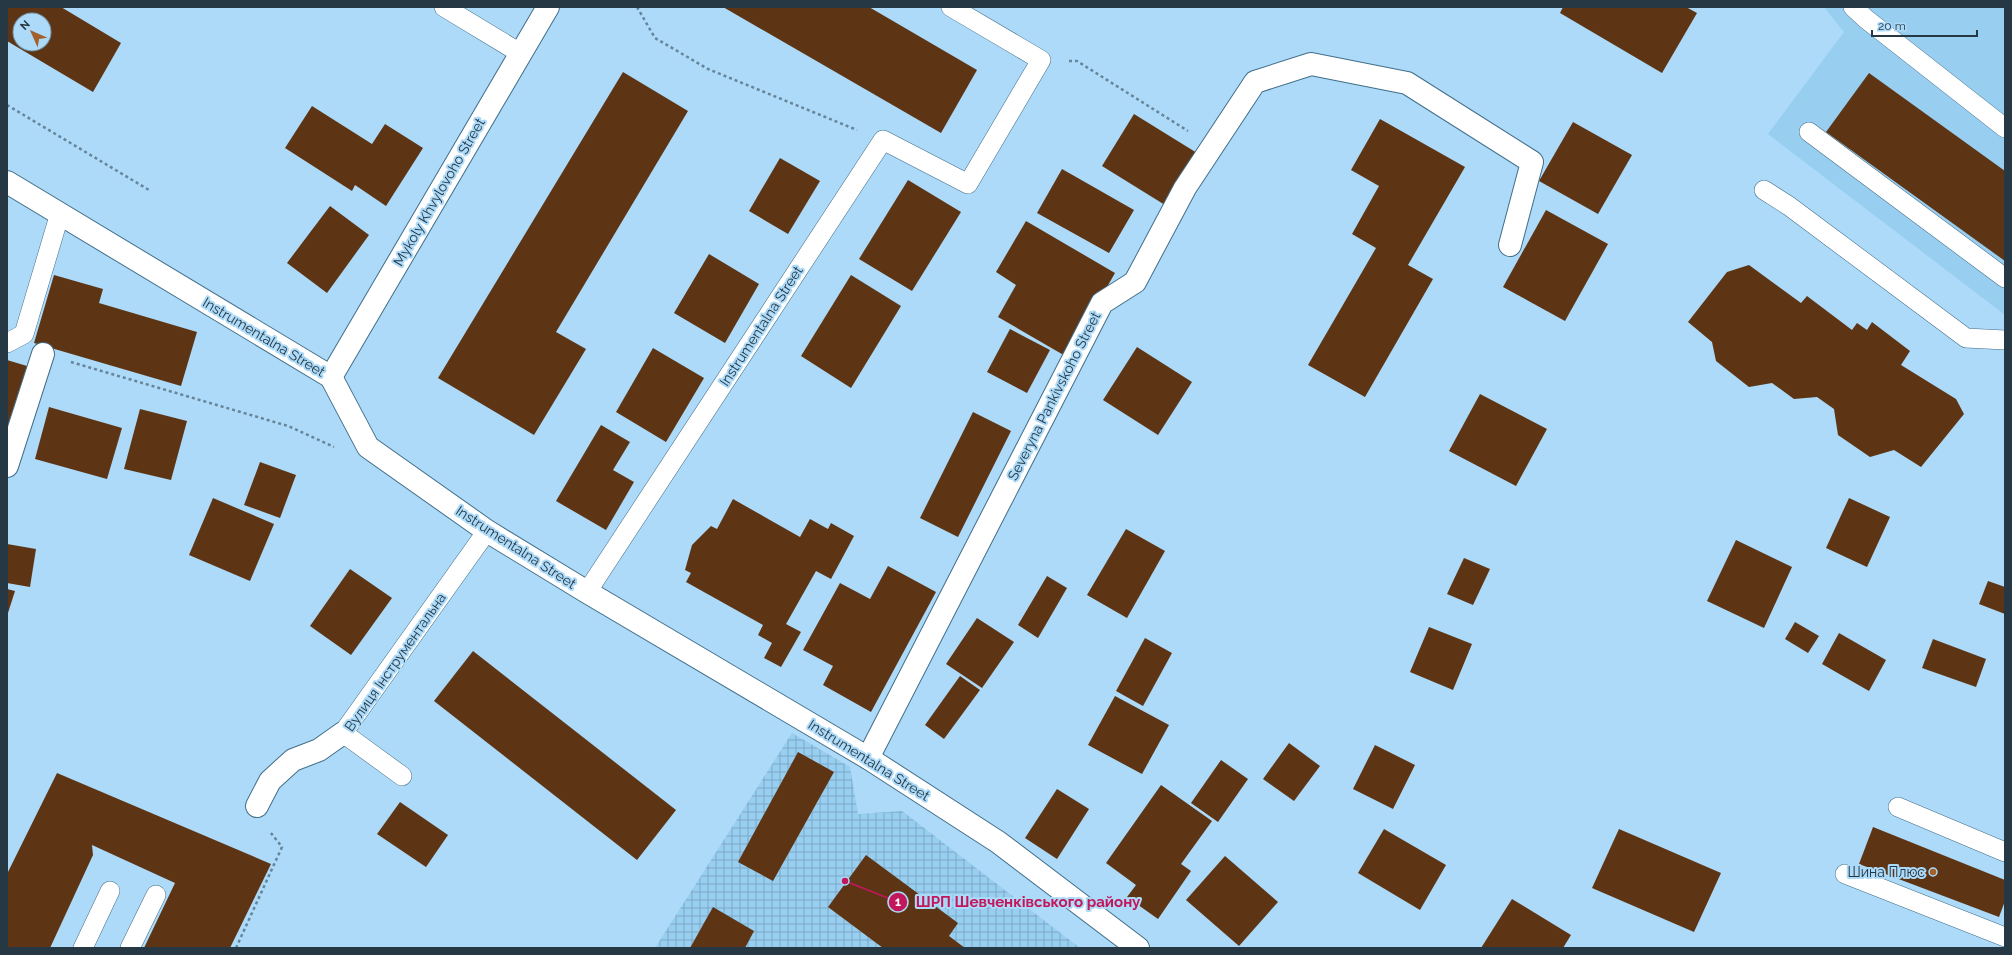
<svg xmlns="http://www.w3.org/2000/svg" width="2012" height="955" viewBox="0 0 2012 955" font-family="Raleway,sans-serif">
	<defs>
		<pattern id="industrial-grid" width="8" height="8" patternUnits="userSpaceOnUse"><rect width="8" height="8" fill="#98cef0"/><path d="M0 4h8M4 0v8" fill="none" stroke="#7ca8c4"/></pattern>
	</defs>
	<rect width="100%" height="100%" fill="#acdaf8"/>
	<path fill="#98cef0" d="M1824,7H2005V315L1768,134L1844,32Z"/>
	<path fill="url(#industrial-grid)" d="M792,733L850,767L858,814L902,811L1080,948H655Z"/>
	<g fill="#5d3515" fill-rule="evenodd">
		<path d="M7,7H61L121,43L93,92L7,41ZM20,20H44V44H20Z"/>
		<path d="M723,7H869L977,70L941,133Z"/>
		<path d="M1563,7H1686L1697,13L1662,73L1560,13Z"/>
		<path d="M623,72L688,111L556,332L586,349L534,435L438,378Z"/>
		<path d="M1869,73L2005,171V261L1826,132Z"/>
		<path d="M312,106L372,144L385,124L423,148L386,206L355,185L352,191L285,148Z"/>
		<path d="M1134,114L1197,153L1165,205L1102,166Z"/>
		<path d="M1380,119L1465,167L1408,265L1433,279L1365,397L1308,365L1376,248L1352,234L1379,186L1351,170Z"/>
		<path d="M1573,122L1632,155L1598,214L1539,181Z"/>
		<path d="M780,158L820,181L788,234L749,211Z"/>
		<path d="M1062,169L1134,210L1109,253L1037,213Z"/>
		<path d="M908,180L961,212L912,291L859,259Z"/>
		<path d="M330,206L369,235L327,293L287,263Z"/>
		<path d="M1546,210L1608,244L1565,321L1503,287Z"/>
		<path d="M1026,221L1115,273L1067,357L998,317L1016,285L996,272Z"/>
		<path d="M709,254L759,284L725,343L674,313Z"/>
		<path d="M1749,265L1801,303L1807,296L1852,330L1857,323L1867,330L1872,322L1910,351L1901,365L1956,399L1964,414L1921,467L1894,450L1870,457L1838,435L1834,409L1817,397L1794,399L1772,383L1749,387L1716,361L1712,342L1688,322L1727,272Z"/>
		<path d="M54,275L103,289L99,303L197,332L181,386L34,343Z"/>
		<path d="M851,275L901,306L851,388L801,356Z"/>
		<path d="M1010,329L1050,350L1027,393L987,372Z"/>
		<path d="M1137,347L1192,382L1158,435L1103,400Z"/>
		<path d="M653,348L704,378L666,442L616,412Z"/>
		<path d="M7,360L27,366L7,428Z"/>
		<path d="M1480,394L1547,429L1516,486L1449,451Z"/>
		<path d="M49,407L122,428L107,479L35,459Z"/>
		<path d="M140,409L187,421L171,480L124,469Z"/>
		<path d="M973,412L1011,431L958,537L920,518Z"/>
		<path d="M601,425L630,442L613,470L634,482L606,530L556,501Z"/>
		<path d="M260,462L296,475L280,518L244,505Z"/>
		<path d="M213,498L274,524L250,581L189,555Z"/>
		<path d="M1849,498L1890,517L1867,567L1826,548Z"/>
		<path d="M733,499L800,537L810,519L828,529L831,523L854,536L831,579L816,571L790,617L786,624L801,632L781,667L764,658L772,643L758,635L763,625L686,582L691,573L685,570L692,545L711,526L717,529Z"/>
		<path d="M1126,529L1165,551L1127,618L1087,595Z"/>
		<path d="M1736,540L1792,567L1764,628L1707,601Z"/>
		<path d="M7,544L36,549L30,587L7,583Z"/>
		<path d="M1464,558L1490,569L1473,605L1447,594Z"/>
		<path d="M888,566L936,592L871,712L823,685L833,666L803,650L840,583L870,599Z"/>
		<path d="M350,569L392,598L351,655L310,626Z"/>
		<path d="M1047,576L1067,588L1038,638L1018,625Z"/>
		<path d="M1988,581L2005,587V614L1979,604Z"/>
		<path d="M7,589L15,591L7,616Z"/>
		<path d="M977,618L1014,642L982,688L946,664Z"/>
		<path d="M1795,622L1819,636L1808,653L1785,639Z"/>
		<path d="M1429,627L1472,644L1453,690L1410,672Z"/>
		<path d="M1839,633L1886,660L1869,691L1822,664Z"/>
		<path d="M1145,638L1172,653L1143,706L1116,691Z"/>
		<path d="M1933,639L1986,659L1976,687L1922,668Z"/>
		<path d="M473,651L676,810L637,860L434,701Z"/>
		<path d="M960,676L980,690L944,739L925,725Z"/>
		<path d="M1115,696L1169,725L1142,774L1088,745Z"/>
		<path d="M1289,743L1320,766L1294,801L1263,779Z"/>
		<path d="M1375,745L1415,765L1393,809L1353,789Z"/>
		<path d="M798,752L834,772L773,881L738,862Z"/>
		<path d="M1221,760L1248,779L1218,822L1191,803Z"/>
		<path d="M57,773L271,864L230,948H144L175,883L92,845L93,855L50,948H7V874Z"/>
		<path d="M1161,785L1212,821L1181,864L1191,871L1158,919L1127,897L1136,885L1106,863Z"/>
		<path d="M1057,789L1089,809L1057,859L1025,838Z"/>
		<path d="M400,802L448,835L426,867L377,834Z"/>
		<path d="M1873,827L2005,880V901L1999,917L1859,864Z"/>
		<path d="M1384,829L1446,865L1420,910L1358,873Z"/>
		<path d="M1619,829L1721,873L1694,932L1592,888Z"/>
		<path d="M866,855L958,923L949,936L965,948H883L828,907Z"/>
		<path d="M1225,856L1278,902L1239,946L1186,900Z"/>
		<path d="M1512,899L1571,935L1563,948H1481Z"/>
		<path d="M713,907L754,931L745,948H690Z"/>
	</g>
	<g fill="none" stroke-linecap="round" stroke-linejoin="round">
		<g stroke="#426e88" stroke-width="20">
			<g id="service">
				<path d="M444,7L520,53"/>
				<path d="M1853,7L1866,19L2005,128"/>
				<path d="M1809,132L2005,278"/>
				<path d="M1764,190L1789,206L1966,338L2005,340"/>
				<path d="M7,343L24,334L60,213"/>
				<path d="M587,592L883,140L968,184L1041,60L951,7"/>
				<path d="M402,776L343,733L487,531"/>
				<path d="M1898,807L2005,852"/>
				<path d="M1845,874L2005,937"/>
				<path d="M83,948L110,891"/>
				<path d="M130,948L156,895"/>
			</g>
		</g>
		<g stroke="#426e88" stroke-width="24">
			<g id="minor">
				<path d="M7,182L331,377L368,447L487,531L587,592L868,758L998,842L1138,948"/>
				<path d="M331,377L548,7"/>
				<path d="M7,466L43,354"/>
				<path d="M868,758L1102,303L1135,282L1185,188L1255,82L1311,64L1407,83L1532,162L1510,245"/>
				<path d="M257,806L270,781L293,760L319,750L343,733"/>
			</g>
		</g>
		<g stroke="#66859a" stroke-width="2.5" stroke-dasharray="3 3" stroke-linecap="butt">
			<path d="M637,7L655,38L708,69L857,130"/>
			<path d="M1069,61H1077L1188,131"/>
			<path d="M7,105L149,190"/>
			<path d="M71,362L288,426L334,447"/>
			<path d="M236,948L282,847L271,833"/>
		</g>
		<use href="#service" stroke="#fff" stroke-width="19"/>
		<use href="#minor" stroke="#fff" stroke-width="22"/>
	</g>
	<circle fill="#a1602c" stroke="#acdaf8" stroke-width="1.5" cx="1933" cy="872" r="4"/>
	<g text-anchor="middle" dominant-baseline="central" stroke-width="4" stroke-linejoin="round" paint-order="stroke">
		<g font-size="14" fill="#253844" stroke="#acdaf8">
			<text transform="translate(439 192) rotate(-60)">Mykoly Khvylovoho Street</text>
			<text transform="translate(761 326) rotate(-57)">Instrumentalna Street</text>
			<text transform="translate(264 337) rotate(31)">Instrumentalna Street</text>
			<text transform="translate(1054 396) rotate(-63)">Severyna Pankivskoho Street</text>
			<text transform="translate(516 547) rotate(33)">Instrumentalna Street</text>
			<text transform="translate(395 662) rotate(-55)">Вулиця Інструментальна</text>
			<text transform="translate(869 760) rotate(32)">Instrumentalna Street</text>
		</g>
		<g font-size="14" fill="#253844" stroke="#acdaf8" text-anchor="end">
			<text x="1925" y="872">Шина Плюс</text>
		</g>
	</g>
	<path fill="none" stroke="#c2185b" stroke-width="1.5" d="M845 881L898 902"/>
	<g fill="#c2185b" stroke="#acdaf8" stroke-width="1.5">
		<circle cx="845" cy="881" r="4"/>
		<circle cx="898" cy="902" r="10"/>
	</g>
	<g font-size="12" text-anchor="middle" font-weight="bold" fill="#fff">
		<text x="898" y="906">1</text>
	</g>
	<g font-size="15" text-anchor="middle" font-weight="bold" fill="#c2185b" stroke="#acdaf8" stroke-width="4" stroke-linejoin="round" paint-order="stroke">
		<text x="1028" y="907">ШРП Шевченківського району</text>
	</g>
	<rect width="2012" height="955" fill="none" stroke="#253844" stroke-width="16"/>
	<g transform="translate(32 32) rotate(315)"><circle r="19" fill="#acdaf8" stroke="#7699b0"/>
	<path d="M0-3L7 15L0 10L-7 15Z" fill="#a1602c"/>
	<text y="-6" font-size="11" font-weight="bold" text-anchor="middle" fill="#253844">N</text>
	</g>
	<path d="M1872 30v6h105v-6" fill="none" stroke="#253844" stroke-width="2"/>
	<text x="1878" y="30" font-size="12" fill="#253844" stroke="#acdaf8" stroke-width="3" paint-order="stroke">20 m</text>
</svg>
